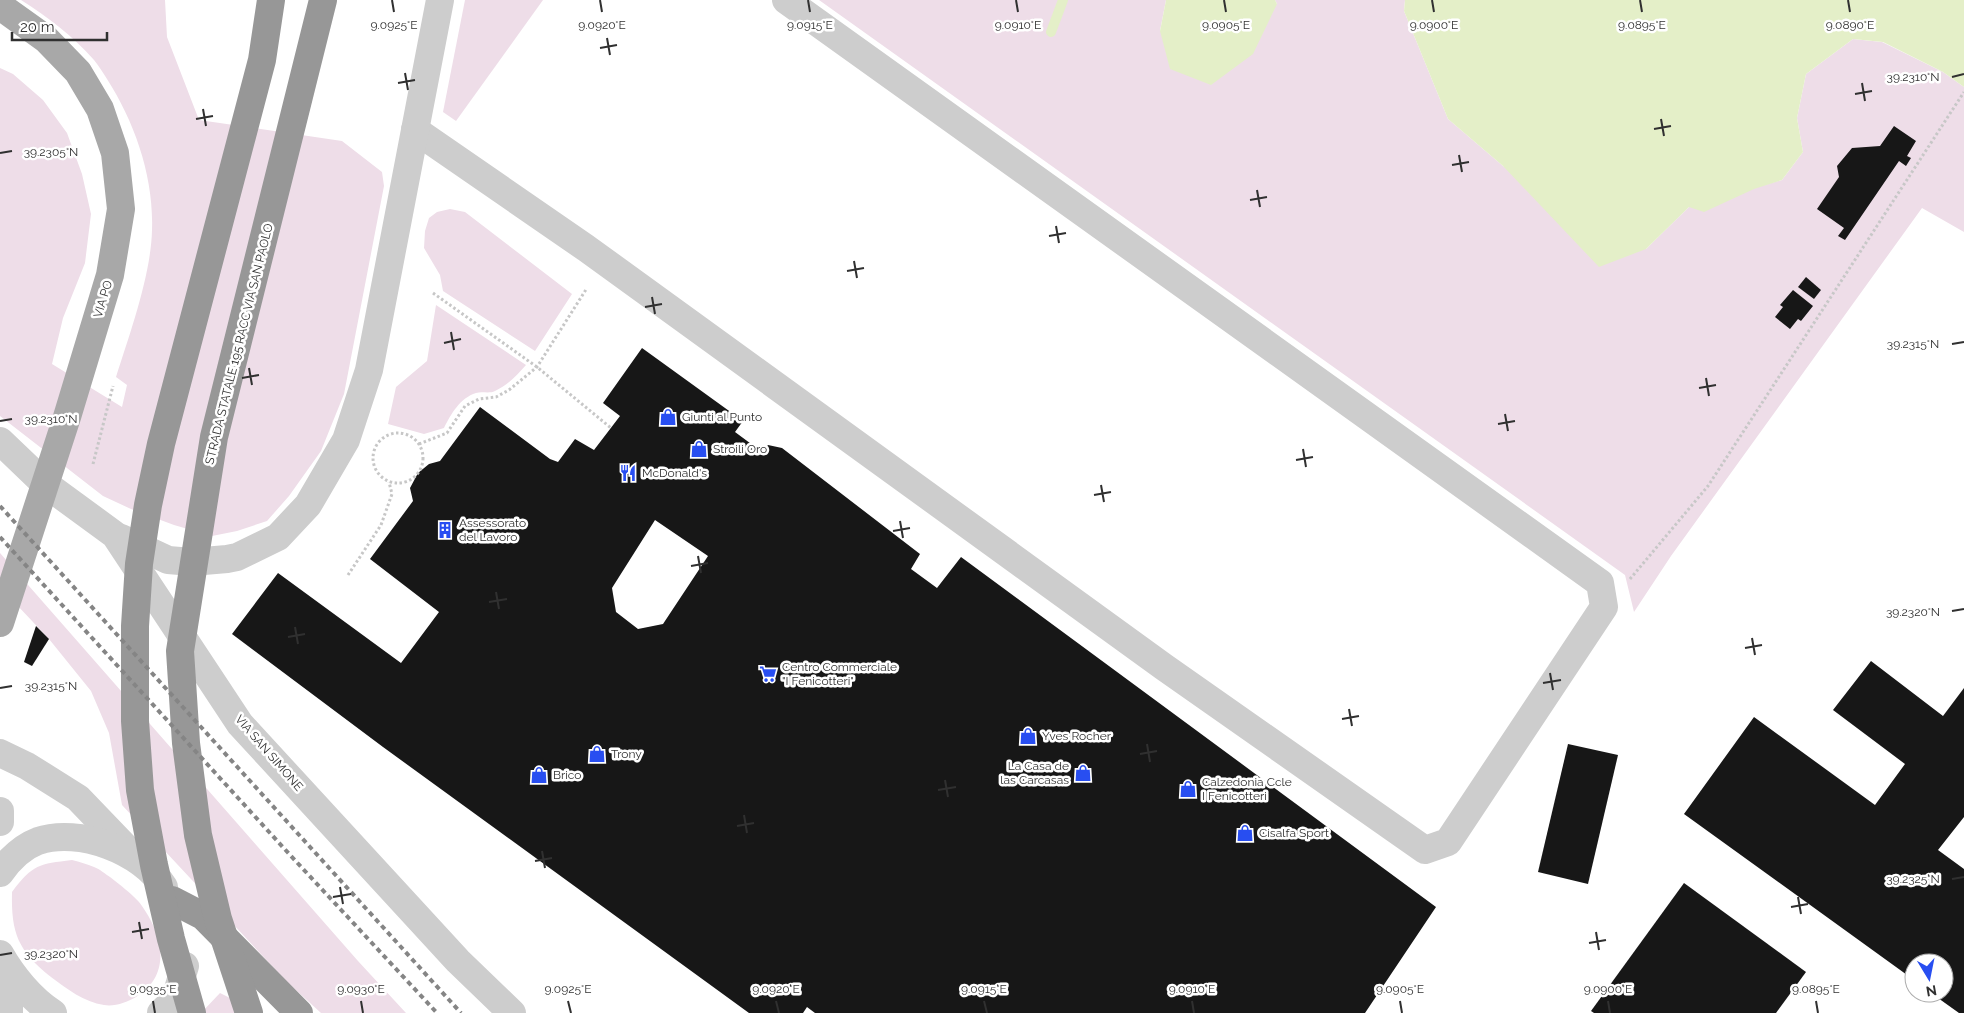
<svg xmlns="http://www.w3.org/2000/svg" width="1964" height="1013" viewBox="0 0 1964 1013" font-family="Raleway,sans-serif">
	<rect width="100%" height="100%" fill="#fff"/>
	<g fill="#eedde8">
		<path d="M21,0H165L167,37L199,120L342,141L382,172L384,186L344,394L321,451L289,496L267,521L237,531L212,536L174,525L131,509L103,496L0,416V68L13,74L43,100L67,133L82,174L91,214L85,263L63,318L52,364L122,407L127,385L116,377C130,333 151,275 152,230C154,177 135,123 107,79C103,73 99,66 94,60C73,36 48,17 21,0Z"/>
		<path d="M465,0H543L456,121L443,112Z"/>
		<path d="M819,0H1166L1160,31L1277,4L1275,0H1405L1404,11L1448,119L1503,166L1646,249L1689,207L1782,180L1803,152L1797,118L1806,74L1853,39L1882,42L1943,72L1964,87V232L1922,208L1671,556L1634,612L1625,575Z"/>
		<path d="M450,209L465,212L572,294L535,351L443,291L440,275L424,248L425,231L429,218L437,212Z"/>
		<path d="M436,305L526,365C516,376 508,385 495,391C489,394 482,391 476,393C460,398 451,414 444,428L424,434L388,424L396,387L427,361Z"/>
		<path d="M0,553L358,961L406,1013H321L286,981L122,805L109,733L91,691L49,639L0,587Z"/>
		<path d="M72,860C80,862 87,864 94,867C100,869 105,874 110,877C120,885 131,893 139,902C162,932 174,974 136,997C128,1002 114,1007 104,1005C84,1002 67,989 51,977C18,951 11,933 12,892C33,864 39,864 72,860Z"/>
		<path d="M220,993L260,1013H201Z"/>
	</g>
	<g fill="#e4efc8">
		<path d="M1166,0H1275L1277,4L1253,54L1211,85L1170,69L1160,31Z"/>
		<path d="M1405,0H1964V87L1943,72L1883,42L1853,39L1806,74L1797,118L1803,152L1782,180L1754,189L1704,212L1689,207L1646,249L1599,267L1503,166L1448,119L1404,11Z"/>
	</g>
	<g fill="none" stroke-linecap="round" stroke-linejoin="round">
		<path stroke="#e4efc8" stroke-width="10" d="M1051,32L1063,0"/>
	</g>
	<g fill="#171717" fill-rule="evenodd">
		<path d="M1894,126L1916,141L1907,156L1911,158L1906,166L1899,161L1845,240L1838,236L1844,228L1817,209L1839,177L1837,166L1852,148L1880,146Z"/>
		<path d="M1806,277L1821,290L1814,299L1798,287Z"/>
		<path d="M1793,290L1813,306L1801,321L1798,319L1790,329L1775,317L1783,307L1780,305Z"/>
		<path d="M642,348L743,421L735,432L762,452L768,445L782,448L920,554L911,569L937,588L961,557L1436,907L1365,1013H815L807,1007L803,1013H749L383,747L232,634L278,573L401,663L439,612L370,559L413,501L410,488L418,473L429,464L440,461L480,407L550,459L558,462L575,439L594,450L620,416L603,403ZM655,520L708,556L663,624L638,629L616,612L612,588Z"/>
		<path d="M36,626L49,639L32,666L24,662Z"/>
		<path d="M1871,661L1943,716L1964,688V817L1938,850L1964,869V1013H1959L1931,993H1944V963H1914V980L1684,814L1754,717L1875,805L1905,764L1833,710Z"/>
		<path d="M1568,744L1618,755L1588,884L1538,872Z"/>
		<path d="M1684,883L1806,972L1776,1013H1594L1591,1011Z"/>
	</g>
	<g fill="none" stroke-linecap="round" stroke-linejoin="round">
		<g stroke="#c7c7c7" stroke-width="3" stroke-dasharray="2.5 2.5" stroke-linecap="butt">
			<path d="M433,293L537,367L611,428"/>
			<circle cx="398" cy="458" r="25"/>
			<path d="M419,444L447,433L465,406L479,399L496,397L509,390L537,367L587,288"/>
			<path d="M93,464L113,386"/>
			<path d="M348,575L381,525L392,494L389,482"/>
			<path d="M1630,579L1708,486L1964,92"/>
		</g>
		<g stroke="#cdcdcd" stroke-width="28">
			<path d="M415,130L586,248L1164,667L1395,829L1425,850L1448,842L1604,607L1600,583L786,0"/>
			<path d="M0,441L44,483L115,535L240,724L458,961L512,1013"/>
			<path d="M121,538L168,560L192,562L227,559L237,557L278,537L308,505L346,440L369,370L440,0"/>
			<path d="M0,753L27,766L78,798L127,849"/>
			<path d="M0,811V822"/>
			<path d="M0,873C10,859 22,847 38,841C79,827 142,851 164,887"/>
			<path d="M0,954C12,975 31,999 53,1013"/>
			<path d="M9,1013V970"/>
			<path d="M161,1013L175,999L185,966"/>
		</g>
		<path stroke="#a8a8a8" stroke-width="28" d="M0,6L46,39L78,72L100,109L115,153L121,209L110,275L67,417L0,623"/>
		<g stroke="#979797" stroke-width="28">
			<path d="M172,900L203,916L299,1013"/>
			<path d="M192,1013L171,939L154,865L140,790L135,721V626L139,564L148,505L161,444L262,60L271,0"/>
			<path d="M249,1013L218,919L198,835L186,743L180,651L214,437L323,0"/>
		</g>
		<g stroke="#858585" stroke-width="4" stroke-dasharray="5 4" stroke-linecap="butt">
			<path d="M0,506L461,1013"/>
			<path d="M0,537L291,856L437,1013"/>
		</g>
	</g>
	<path fill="none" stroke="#303030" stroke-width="2" d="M392,0L394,12M600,0L602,12M808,0L810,12M1016,0L1018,12M1224,0L1226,12M1432,0L1434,12M1640,0L1642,12M1848,0L1850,12M607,38L610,55M600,48L617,45M405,73L408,90M1952,77L1964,74M398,83L415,80M1862,83L1865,101M1855,94L1872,91M203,109L206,126M196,119L213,116M1661,119L1664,136M1654,129L1671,126M0,153L12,151M1459,155L1462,172M1452,165L1469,162M1257,190L1260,207M1250,200L1267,197M1056,226L1059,243M1049,236L1066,233M854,261L857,278M847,271L864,268M652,297L655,314M645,307L662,304M451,332L454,350M444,343L461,339M1952,344L1964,342M249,368L252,385M242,378L259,375M1706,378L1709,396M1699,388L1716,385M1505,414L1508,431M0,421L12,419M1498,424L1515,421M1303,449L1306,467M1296,460L1313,457M1101,485L1104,502M1094,495L1111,492M900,521L903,538M893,531L910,528M698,556L701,573M691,566L708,563M496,592L499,609M489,602L507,599M1952,611L1964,609M295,627L298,644M288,637L305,634M1752,638L1755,655M1745,648L1762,645M1550,673L1553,690M1543,683L1561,680M0,688L12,686M1349,709L1352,726M1342,719L1359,716M1147,744L1150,762M1140,754L1157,751M945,780L948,797M938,790L956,787M744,815L747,833M737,826L754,823M542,851L545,868M535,861L552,858M1952,879L1964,877M340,887L343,904M333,897L351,894M1798,897L1801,914M1791,907L1808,904M139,922L142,939M132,932L149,929M1596,932L1599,950M1589,943L1606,940M0,955L12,953M153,1001L155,1013M361,1001L363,1013M568,1001L571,1013M776,1001L779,1013M984,1001L987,1013M1192,1001L1194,1013M1400,1001L1402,1013M1608,1001L1610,1013M1816,1001L1818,1013"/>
	<defs>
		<g id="shop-bare" transform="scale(1.35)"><path d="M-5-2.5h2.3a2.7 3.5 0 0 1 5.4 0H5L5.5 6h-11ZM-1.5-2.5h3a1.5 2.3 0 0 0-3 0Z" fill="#284ef1" stroke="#fff" stroke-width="2.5" paint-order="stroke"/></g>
		<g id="restaurant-bare" transform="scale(1.35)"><path d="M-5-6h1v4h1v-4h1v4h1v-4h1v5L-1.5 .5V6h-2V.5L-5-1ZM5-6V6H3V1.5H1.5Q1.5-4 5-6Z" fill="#284ef1" stroke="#fff" stroke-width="2.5" paint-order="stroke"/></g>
		<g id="building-bare" transform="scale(1.35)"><path d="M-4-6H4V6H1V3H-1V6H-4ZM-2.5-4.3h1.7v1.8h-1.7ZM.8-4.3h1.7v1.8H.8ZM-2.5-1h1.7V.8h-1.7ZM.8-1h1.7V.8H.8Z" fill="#284ef1" stroke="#fff" stroke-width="2.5" paint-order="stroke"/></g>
		<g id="supermarket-bare" transform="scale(1.35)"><path d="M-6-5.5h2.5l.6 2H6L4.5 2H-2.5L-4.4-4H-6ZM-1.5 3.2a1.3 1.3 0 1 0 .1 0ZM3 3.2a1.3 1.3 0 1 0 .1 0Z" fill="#284ef1" stroke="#fff" stroke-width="2.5" paint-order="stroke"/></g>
	</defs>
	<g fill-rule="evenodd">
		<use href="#shop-bare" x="668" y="417"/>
		<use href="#shop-bare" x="699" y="449"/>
		<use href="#restaurant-bare" x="628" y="473"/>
		<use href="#building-bare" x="445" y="530"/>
		<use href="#supermarket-bare" x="768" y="674"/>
		<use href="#shop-bare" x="1028" y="736"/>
		<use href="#shop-bare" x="597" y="754"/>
		<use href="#shop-bare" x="1083" y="773"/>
		<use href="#shop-bare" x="539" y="775"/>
		<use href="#shop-bare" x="1188" y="789"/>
		<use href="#shop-bare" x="1245" y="833"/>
	</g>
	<g text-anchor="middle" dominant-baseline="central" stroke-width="5" stroke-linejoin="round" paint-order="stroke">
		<g font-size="12" fill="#303030" stroke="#fff">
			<text transform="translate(103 299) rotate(-73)">VIA PO</text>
			<text transform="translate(239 344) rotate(-76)">STRADA STATALE 195 RACC VIA SAN PAOLO</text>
			<text transform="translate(269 753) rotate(49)">VIA SAN SIMONE</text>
		</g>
		<g font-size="12" fill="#303030" stroke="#fff" text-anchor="start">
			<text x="682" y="417">Giunti al Punto</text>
			<text x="713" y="449">Stroili Oro</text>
			<text x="642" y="473">McDonald's</text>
			<text x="459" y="523">Assessorato<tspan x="459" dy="14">del Lavoro</tspan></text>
			<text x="782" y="667">Centro Commerciale<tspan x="782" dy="14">"I Fenicotteri"</tspan></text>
			<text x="1042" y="736">Yves Rocher</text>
			<text x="611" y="754">Trony</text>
			<text x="1069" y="766" text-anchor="end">La Casa de<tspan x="1069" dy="14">las Carcasas</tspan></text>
			<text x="553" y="775">Brico</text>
			<text x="1202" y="782">Calzedonia Ccle<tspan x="1202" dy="14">I Fenicotteri</tspan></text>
			<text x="1259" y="833">Cisalfa Sport</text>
		</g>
	</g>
	<g font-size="12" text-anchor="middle" fill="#303030" stroke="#fff" stroke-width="5" stroke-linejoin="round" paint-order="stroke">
		<text x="394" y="29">9.0925°E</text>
		<text x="602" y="29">9.0920°E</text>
		<text x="810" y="29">9.0915°E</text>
		<text x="1018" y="29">9.0910°E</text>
		<text x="1226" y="29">9.0905°E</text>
		<text x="1434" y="29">9.0900°E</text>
		<text x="1642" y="29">9.0895°E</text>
		<text x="1850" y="29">9.0890°E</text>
		<text x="1913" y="81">39.2310°N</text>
		<text x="51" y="156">39.2305°N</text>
		<text x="1913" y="348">39.2315°N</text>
		<text x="51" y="423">39.2310°N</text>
		<text x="1913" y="616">39.2320°N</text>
		<text x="51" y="690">39.2315°N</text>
		<text x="1913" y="883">39.2325°N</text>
		<text x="51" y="958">39.2320°N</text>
		<text x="153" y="993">9.0935°E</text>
		<text x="361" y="993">9.0930°E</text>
		<text x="568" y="993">9.0925°E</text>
		<text x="776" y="993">9.0920°E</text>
		<text x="984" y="993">9.0915°E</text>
		<text x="1192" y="993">9.0910°E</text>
		<text x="1400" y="993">9.0905°E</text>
		<text x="1608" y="993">9.0900°E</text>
		<text x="1816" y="993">9.0895°E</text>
	</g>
	<g transform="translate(1929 978) rotate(170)"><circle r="24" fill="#ffffff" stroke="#acacac"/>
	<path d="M0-4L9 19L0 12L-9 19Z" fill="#284ef1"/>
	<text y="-8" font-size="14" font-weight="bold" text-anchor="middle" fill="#303030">N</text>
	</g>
	<path d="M12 32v8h95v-8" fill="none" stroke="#303030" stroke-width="2.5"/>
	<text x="20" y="32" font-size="15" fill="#303030" stroke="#ffffff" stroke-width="4" paint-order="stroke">20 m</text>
</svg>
